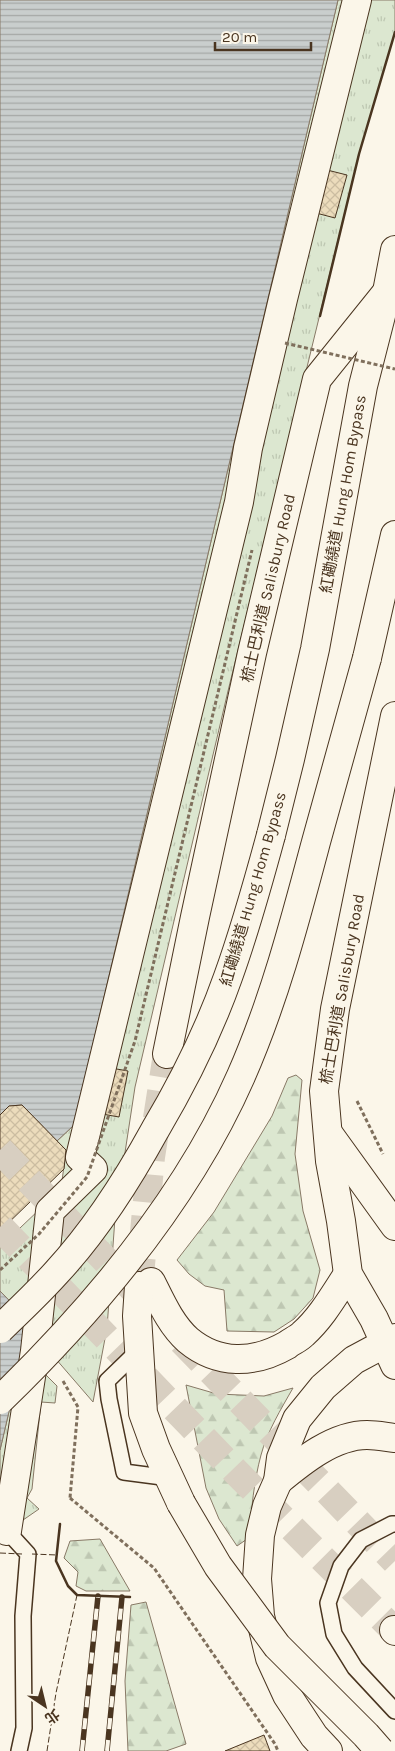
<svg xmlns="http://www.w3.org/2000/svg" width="395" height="1751" viewBox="0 0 395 1751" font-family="Karla,'Noto Sans TC',sans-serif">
	<defs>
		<pattern id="grass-tufts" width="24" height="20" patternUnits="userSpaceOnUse" patternTransform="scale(1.25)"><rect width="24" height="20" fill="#dce7d0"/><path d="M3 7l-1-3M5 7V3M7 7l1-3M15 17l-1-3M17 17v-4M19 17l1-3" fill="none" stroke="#bec7b2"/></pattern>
		<pattern id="forest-firs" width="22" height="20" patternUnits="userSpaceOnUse" patternTransform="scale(1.25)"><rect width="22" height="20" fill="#dce7d0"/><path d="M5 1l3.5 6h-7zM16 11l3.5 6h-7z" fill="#bec7b2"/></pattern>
		<pattern id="water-rules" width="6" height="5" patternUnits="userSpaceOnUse" patternTransform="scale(1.25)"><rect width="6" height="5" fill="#c9cecd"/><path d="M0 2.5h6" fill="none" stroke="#a5a8a6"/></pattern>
		<pattern id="building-cross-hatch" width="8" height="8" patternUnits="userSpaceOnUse" patternTransform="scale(1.25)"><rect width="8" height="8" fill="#ecdcbc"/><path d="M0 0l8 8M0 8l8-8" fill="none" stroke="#ccbda1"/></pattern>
	</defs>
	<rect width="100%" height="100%" fill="#fbf6e9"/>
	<path fill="url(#grass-tufts)" stroke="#887966" d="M338,0H395V32L359,154L228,691L135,1087L115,1218L107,1328L93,1402L55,1358L42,1371L57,1386L55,1403L41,1402L32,1489L27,1498L39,1509L0,1536V1450L30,1322L0,1291V1247L61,1189L66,1150L57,1141L74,1125Z"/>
	<g fill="url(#forest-firs)" stroke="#887966">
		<path d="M296,1075L302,1080L295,1154L303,1211L320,1270L313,1298L294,1319L274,1332L227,1331L224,1290L205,1286L189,1274L177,1260L214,1212L272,1116L288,1078Z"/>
		<path d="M186,1385L217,1394L264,1396L293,1388C281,1409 267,1432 261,1455C254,1481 251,1509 250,1537L237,1546L219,1519L206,1488Z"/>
		<path d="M100,1539L130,1591H86L76,1586L78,1572L64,1558L70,1541Z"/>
		<path d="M146,1602L186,1744L166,1751H128L125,1681L131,1605Z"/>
	</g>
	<g fill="url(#water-rules)" stroke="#887966">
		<path d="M0,0H338L74,1125L57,1141L22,1105L9,1106L0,1115Z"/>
		<path d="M0,1291L30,1322L0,1450Z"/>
	</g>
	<g fill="url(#building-cross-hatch)" stroke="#4a3520">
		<path d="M327,170L347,175L335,218L316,213Z"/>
		<path d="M111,1068L128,1071L119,1117L102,1114Z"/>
		<path d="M22,1105L66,1150L64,1169L0,1231V1115L9,1106Z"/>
		<path d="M264,1735L270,1751H225Z"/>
	</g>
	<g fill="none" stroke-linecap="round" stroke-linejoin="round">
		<path stroke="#d8cfc1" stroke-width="28" stroke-dasharray="28 14" stroke-linecap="butt" d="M139,1286L151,1157L167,1054"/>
		<g stroke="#d8cfc1" stroke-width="28" stroke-dasharray="28 14" stroke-linecap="butt">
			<path d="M0,1150L134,1290"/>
			<path d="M0,1227L237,1473L394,1630"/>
			<path d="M182,1341L395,1561"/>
		</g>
		<g stroke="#4a3520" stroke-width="18">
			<g id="lane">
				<path d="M139,1350L107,1381L109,1399L122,1462L124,1472L170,1478"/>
				<path d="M395,1524H392L361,1540L341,1566L328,1603L334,1634L355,1668L395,1711"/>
				<path d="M7,1531L28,1554L23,1616L24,1728L19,1751"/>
			</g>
		</g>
		<g stroke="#4a3520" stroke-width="30">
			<path id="street" d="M7,1531L35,1351L50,1211L93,1169L80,1157L239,502L248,448L283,299L357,0"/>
		</g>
		<g stroke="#4a3520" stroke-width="30">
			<path id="secondary" d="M328,1751L314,1736L287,1695L270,1658L260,1616L257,1579L260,1535L267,1506L278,1481L281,1458L297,1419L323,1387L354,1360L395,1338"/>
		</g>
		<g stroke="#4a3520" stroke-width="30">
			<g id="primary">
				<path d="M367,658L395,535"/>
				<path d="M395,716L335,1009L324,1091L330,1161L341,1221L348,1274L374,1319L395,1365"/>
				<path d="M271,835L290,759L315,649L363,386L387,292L395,250"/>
				<path d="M167,1054L195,917L252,653L317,379L387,292"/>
				<path d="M328,1133L395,1226"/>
				<path d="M151,1282C161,1302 171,1325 188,1340C218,1365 254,1364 287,1345C292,1341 298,1339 303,1334C322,1317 334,1295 348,1274"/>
				<path d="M139,1286L137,1316L143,1413L156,1449L181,1503"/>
				<path d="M278,1481C302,1461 334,1435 367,1435C377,1435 386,1437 395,1438"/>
			</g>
		</g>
		<g stroke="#4a3520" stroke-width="30">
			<path id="highway" d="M394,1630L395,1631"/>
		</g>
		<g stroke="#7f6f5c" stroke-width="3" stroke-dasharray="4 2.5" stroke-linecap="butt">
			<path d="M357,1101L383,1154"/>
			<path d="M63,1381L78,1407L70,1498"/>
		</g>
		<use href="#lane" stroke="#fbf6e9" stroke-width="15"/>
		<use href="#street" stroke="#fbf6e9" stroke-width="28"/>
		<use href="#secondary" stroke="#fbf6e9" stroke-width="28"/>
		<use href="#primary" stroke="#fbf6e9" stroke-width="28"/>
		<use href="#highway" stroke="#fbf6e9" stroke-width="28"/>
		<g stroke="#4a3520" stroke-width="5.5">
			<g id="rail">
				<path d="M82,1751L98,1596"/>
				<path d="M107,1751L122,1597"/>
			</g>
		</g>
		<use href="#rail" stroke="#fbf6e9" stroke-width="4" stroke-dasharray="11" stroke-linecap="butt"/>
		<g stroke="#4a3520" stroke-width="30" stroke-linecap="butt">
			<g id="primary-bridge">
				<path d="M0,1329C19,1311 38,1293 56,1273C96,1230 127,1181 155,1130C184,1081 209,1031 228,977C245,930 258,883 271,835"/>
				<path d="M0,1400C96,1307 187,1199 241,1076C274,1001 295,921 316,842C333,781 350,720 367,658"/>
				<path d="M181,1503L218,1566L277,1646L366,1735L380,1751"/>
			</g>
		</g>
		<g stroke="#7f6f5c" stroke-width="3" stroke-dasharray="4 2.5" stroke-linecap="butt">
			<path d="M285,343L395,369"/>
			<path d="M0,1270L39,1234L87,1177L135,1041L252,550"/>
			<path d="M70,1498L154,1568L275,1744L278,1751"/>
		</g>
		<use href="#primary-bridge" stroke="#fbf6e9" stroke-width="28"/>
		<g stroke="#4a3520" stroke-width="1" stroke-dasharray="6 2.5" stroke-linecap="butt">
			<path d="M0,1553L22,1554"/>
			<path d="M32,1554L57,1555"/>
			<path d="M47,1751L56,1693L77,1595"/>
		</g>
		<g stroke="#4a3520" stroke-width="2.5">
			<path d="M320,316L359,154L395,32"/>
			<path d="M60,1524L56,1561L68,1586L77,1595L130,1597"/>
		</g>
	</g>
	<g text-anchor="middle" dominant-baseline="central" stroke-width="4" stroke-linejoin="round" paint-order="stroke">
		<g font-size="16" fill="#4a3520" stroke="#fbf6e9">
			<text transform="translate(343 494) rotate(-80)">紅磡繞道 Hung Hom Bypass</text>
			<text transform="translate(268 588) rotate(-77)">梳士巴利道 Salisbury Road</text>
			<text transform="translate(253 889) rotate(-74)">紅磡繞道 Hung Hom Bypass</text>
			<text transform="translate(342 989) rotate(-80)">梳士巴利道 Salisbury Road</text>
		</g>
	</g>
	<g transform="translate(45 1706) rotate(145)" stroke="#fbf6e9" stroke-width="4" paint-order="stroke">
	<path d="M0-4L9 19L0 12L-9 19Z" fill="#4a3520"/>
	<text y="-8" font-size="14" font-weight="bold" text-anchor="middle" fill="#4a3520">北</text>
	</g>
	<path d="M215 42v8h96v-8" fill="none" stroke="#4a3520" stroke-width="2.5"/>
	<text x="222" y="42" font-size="15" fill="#4a3520" stroke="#fbf6e9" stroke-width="4" paint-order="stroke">20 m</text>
</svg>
